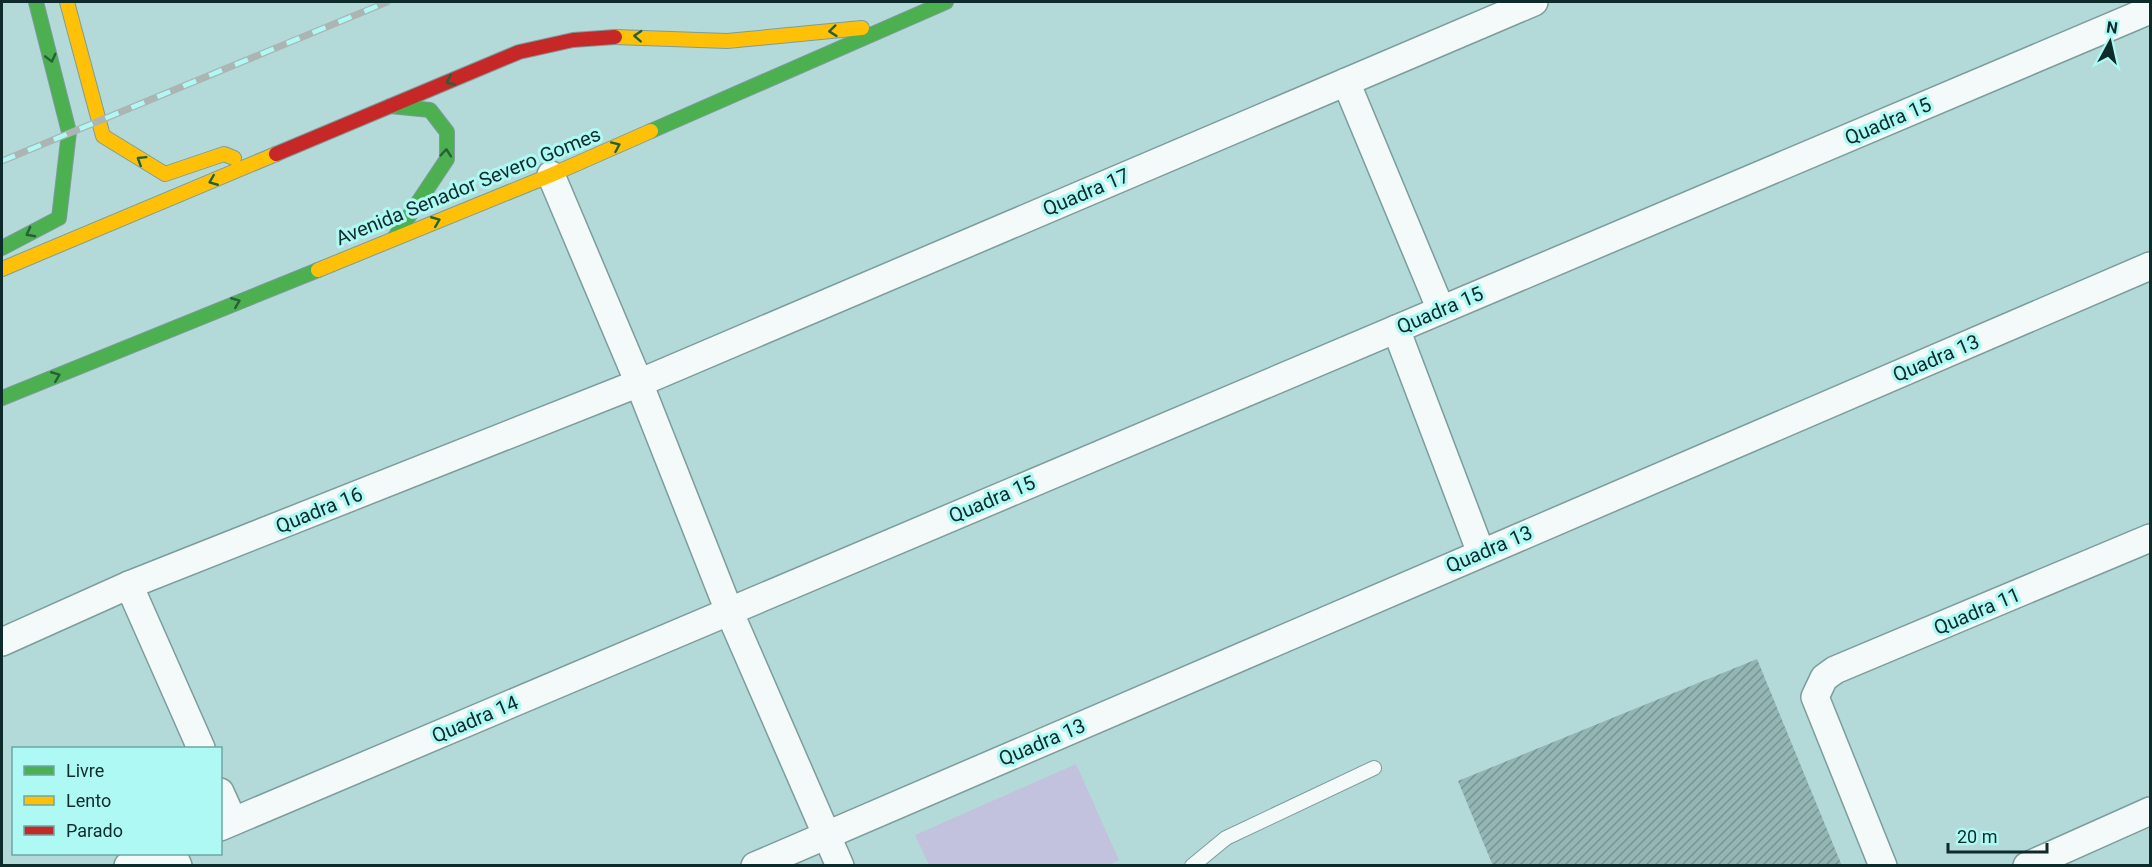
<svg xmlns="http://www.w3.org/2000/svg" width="2152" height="867" viewBox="0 0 2152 867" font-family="Roboto,sans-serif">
	<defs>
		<pattern id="building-hatch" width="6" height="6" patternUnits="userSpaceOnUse" patternTransform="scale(1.5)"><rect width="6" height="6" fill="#93b6b5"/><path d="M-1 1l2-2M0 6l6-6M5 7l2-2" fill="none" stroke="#769493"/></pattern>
	</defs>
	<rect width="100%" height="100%" fill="#b3dad9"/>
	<path fill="#c2c2de" d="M1076,764L1119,860L1107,866L929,865L915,835Z"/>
	<path fill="url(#building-hatch)" d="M1757,659L1842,866H1493L1458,781Z"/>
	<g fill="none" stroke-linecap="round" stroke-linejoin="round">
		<g stroke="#7d9c9c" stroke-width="16">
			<path id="lane" d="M1192,866L1226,838L1374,768"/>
		</g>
		<g stroke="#7d9c9c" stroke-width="30">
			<g id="street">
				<path d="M1346,82L1441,310"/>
				<path d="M551,175L639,383L729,611L840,866"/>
				<path d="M1396,329L1481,553"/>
				<path d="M129,585L201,748"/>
				<path d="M2,642L129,585L639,383L1534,2"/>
				<path d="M220,792L233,821"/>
				<path d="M220,827L2150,10"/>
				<path d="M173,854L178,866"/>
				<path d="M128,866L158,854"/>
				<path d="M755,866L2150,266"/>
				<path d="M1883,866L1815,697L1824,678L1835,670L2150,538"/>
				<path d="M2027,866L2150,811"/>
			</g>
		</g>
		<g stroke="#7d9c9c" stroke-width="16">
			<g id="fast">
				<path d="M390,106L430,110L447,132V159L395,237"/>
				<path d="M651,131L946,2"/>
				<path d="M2,248L59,218L69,132L36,2"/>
				<path d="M2,398L318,270"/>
			</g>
		</g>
		<g stroke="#7d9c9c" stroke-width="16">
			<g id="slow">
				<path d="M67,2L103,136L165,174L224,154L234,158"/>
				<path d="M615,37L727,41L862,28"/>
				<path d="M2,269L276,154"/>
				<path d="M318,270L551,175L651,131"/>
			</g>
		</g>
		<g stroke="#7d9c9c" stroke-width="16">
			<path id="jam" d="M276,154L519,52L573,40L615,37"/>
		</g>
		<use href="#lane" stroke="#f4f9f9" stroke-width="14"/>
		<use href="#street" stroke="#f4f9f9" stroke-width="27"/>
		<use href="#fast" stroke="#4caf50" stroke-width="14"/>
		<use href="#slow" stroke="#ffc107" stroke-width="14"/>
		<use href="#jam" stroke="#c62828" stroke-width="14"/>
		<g stroke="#abb5b4" stroke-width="7">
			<path id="rail" d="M2,161L387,2"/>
		</g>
		<use href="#rail" stroke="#aff9f5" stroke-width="4.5" stroke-dasharray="14" stroke-linecap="butt"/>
	</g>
	<defs><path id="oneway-chevron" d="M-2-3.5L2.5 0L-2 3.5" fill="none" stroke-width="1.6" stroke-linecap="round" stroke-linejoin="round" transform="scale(1.5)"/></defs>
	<g stroke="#266039">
		<use href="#oneway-chevron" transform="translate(833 31) rotate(174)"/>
		<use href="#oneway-chevron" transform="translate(638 36) rotate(-177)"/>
		<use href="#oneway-chevron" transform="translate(51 58) rotate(76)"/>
		<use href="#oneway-chevron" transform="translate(450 81) rotate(157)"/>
		<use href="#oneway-chevron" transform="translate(616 146) rotate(-24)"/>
		<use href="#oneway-chevron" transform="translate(446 153) rotate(-85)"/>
		<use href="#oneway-chevron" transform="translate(141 160) rotate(-148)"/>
		<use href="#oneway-chevron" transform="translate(213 181) rotate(158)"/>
		<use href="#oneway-chevron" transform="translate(436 221) rotate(-22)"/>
		<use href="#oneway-chevron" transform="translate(30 233) rotate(152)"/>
		<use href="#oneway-chevron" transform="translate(236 302) rotate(-22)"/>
		<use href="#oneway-chevron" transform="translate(56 376) rotate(-22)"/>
	</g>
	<g text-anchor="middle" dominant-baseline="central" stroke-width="6" stroke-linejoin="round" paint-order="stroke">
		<g font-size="20" fill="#0c2b2a" stroke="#aff9f5">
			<text transform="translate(1888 121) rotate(-23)">Quadra 15</text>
			<text transform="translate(468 186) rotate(-22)">Avenida Senador Severo Gomes</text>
			<text transform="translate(1086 192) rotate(-23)">Quadra 17</text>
			<text transform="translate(1440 310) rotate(-23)">Quadra 15</text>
			<text transform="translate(1936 358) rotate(-23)">Quadra 13</text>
			<text transform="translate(992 499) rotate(-23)">Quadra 15</text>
			<text transform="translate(319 510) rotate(-22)">Quadra 16</text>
			<text transform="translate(1489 549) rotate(-23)">Quadra 13</text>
			<text transform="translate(1977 611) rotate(-23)">Quadra 11</text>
			<text transform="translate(475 719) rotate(-23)">Quadra 14</text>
			<text transform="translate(1042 742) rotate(-23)">Quadra 13</text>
		</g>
	</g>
	<rect width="2152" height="867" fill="none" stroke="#0c2b2a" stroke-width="6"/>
	<rect x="12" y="747" width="210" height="108" fill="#aff9f5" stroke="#6ea7a4" stroke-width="1.5"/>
	<rect x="24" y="766" width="30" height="9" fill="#4caf50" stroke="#6ea7a4" stroke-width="1.5"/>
	<text x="66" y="777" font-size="18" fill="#0c2b2a">Livre</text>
	<rect x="24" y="796" width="30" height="9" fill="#ffc107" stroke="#6ea7a4" stroke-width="1.5"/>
	<text x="66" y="807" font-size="18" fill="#0c2b2a">Lento</text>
	<rect x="24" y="826" width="30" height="9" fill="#c62828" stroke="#6ea7a4" stroke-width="1.5"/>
	<text x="66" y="837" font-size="18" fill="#0c2b2a">Parado</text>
	<g transform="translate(2110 42) rotate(8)" stroke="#aff9f5" stroke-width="4.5" paint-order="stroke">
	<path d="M0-4.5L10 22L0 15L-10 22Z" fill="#0c2b2a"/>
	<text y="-9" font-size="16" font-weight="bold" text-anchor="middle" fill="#0c2b2a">N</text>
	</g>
	<path d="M1948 843v9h99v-9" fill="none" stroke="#0c2b2a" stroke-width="3"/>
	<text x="1957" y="843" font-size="18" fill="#0c2b2a" stroke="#aff9f5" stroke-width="4.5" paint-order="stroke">20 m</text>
</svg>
